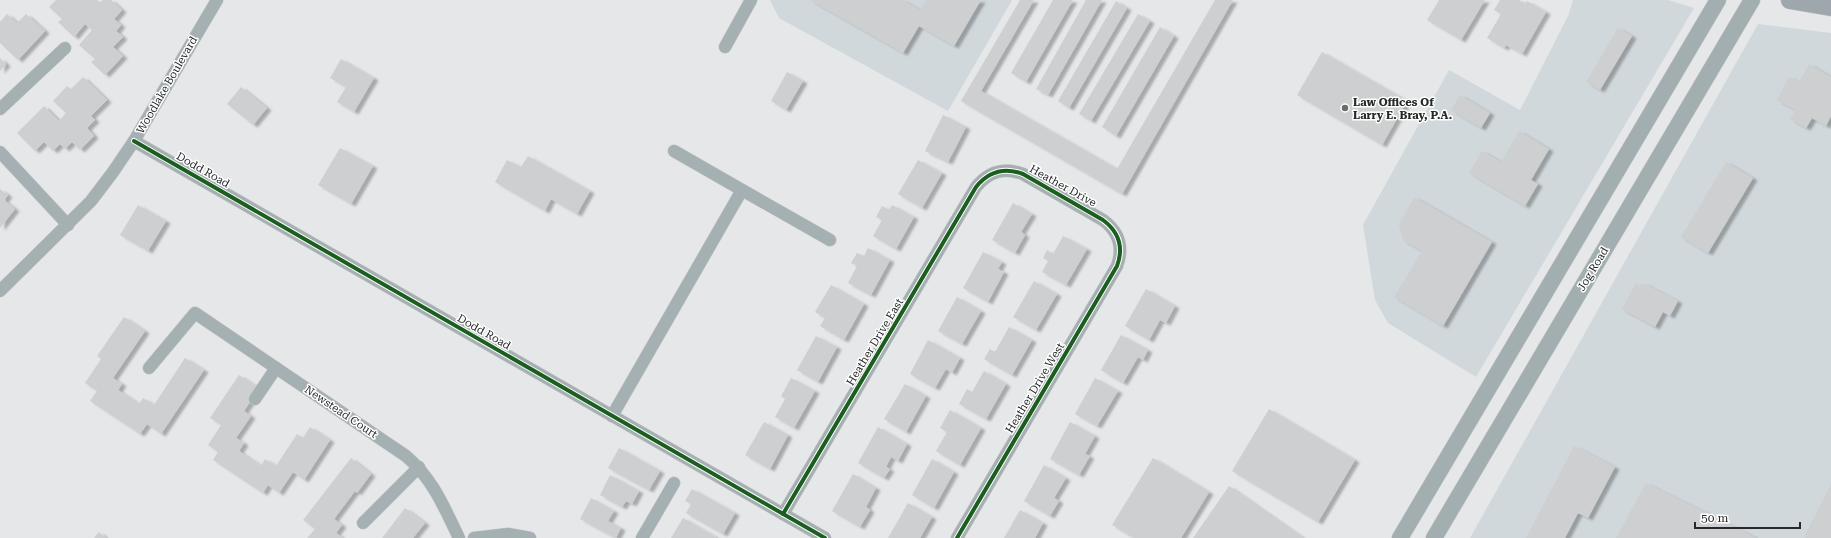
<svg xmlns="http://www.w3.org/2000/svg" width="1831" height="538" viewBox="0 0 1831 538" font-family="'Roboto Serif',serif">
	<defs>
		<filter id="shadow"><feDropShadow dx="4.5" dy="2.5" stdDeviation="1" flood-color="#0004"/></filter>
	</defs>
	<rect width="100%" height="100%" fill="#e5e7e8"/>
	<g fill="#d0d8db">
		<path d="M770,0H1012L948,111L779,18Z"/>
		<path d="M1573,0H1668L1694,8L1476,377L1388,323L1375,300L1363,225L1449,70L1520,110L1568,16Z"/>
		<path d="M1758,24L1831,33V538H1470Z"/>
	</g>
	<g fill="#cecfd0" filter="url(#shadow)">
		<path d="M56,0H97L100,3L103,0H111L122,10L114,19L121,25L116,31L123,37L113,47L123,56L105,75L91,62L95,59L79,45L92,30L85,24L74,37L58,22L62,19L49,7Z"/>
		<path d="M810,0H902L920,10L926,0H981L954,46L919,26L903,53Z"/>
		<path d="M1020,0H1034L981,91L1117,169L1215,0H1233L1122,194L961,101Z"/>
		<path d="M1053,0H1073L1026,82L1011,73Z"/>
		<path d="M1086,0H1102L1048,95L1036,89Z"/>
		<path d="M1439,0H1485L1461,40L1427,20Z"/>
		<path d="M1500,0H1519L1526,4L1527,1L1546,12L1522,54L1506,45L1504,48L1487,38L1501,14L1494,10Z"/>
		<path d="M1116,1L1127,8L1069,108L1058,101Z"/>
		<path d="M7,14L17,23L26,14L45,31L18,60L0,43V22Z"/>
		<path d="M1138,14L1150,21L1091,121L1079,114Z"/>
		<path d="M1160,27L1174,36L1116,136L1102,127Z"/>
		<path d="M1618,28L1632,36L1600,90L1586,82Z"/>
		<path d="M1322,52L1407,101L1382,145L1297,95Z"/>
		<path d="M0,58L6,64L0,71Z"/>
		<path d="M341,59L374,78L354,112L337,102L346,87L330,78Z"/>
		<path d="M1809,64L1831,77V116L1826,126L1812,118L1806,128L1790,119L1795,110L1777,100L1789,77L1799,82Z"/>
		<path d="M787,72L803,81L786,110L771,101Z"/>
		<path d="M83,77L107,100L91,116L95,120L87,128L94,136L80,150L72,142L65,149L60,144L53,151L44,142L35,151L17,133L44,106L59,121L66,113L53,101L67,86L71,89Z"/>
		<path d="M241,87L267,108L253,125L227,104Z"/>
		<path d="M1460,95L1490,113L1481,128L1451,110Z"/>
		<path d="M943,115L966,127L948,162L925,151Z"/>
		<path d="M1519,131L1549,149L1531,180L1538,184L1525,206L1469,173L1482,151L1501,162Z"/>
		<path d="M340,148L373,166L351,204L318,185Z"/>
		<path d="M528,156L590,191L577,214L551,199L545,211L495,182L507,160L521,167Z"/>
		<path d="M918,160L942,173L922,208L898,194Z"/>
		<path d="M1726,162L1753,178L1708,253L1681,237Z"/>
		<path d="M0,189L8,195L4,200L15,209L0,228Z"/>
		<path d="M1414,197L1492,242L1443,326L1394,297L1422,251L1403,240L1399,225Z"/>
		<path d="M1013,203L1032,214L1021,232L1025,235L1015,253L992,240Z"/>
		<path d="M138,205L166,221L148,251L120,235Z"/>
		<path d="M892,205L914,217L896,249L873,236L882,220L876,217L882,206L889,210Z"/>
		<path d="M1063,236L1087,249L1066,285L1042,272L1048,261L1043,258L1047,250L1053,254Z"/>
		<path d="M868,248L890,260L871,295L848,283L857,266L851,263L857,253L864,256Z"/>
		<path d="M983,252L1002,262L998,269L1004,272L988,302L963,288Z"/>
		<path d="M1034,281L1057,294L1036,330L1013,317Z"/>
		<path d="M1636,283L1641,286L1643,283L1678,301L1670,316L1663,312L1655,327L1622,309Z"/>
		<path d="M831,285L864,304L844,340L820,326L825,318L815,312Z"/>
		<path d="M1146,289L1175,306L1166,323L1160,320L1149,340L1125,326Z"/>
		<path d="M957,297L981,311L962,344L938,331Z"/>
		<path d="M124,317L145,331L113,378L122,384L118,390L139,404L143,398L154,405L185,358L204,370L161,434L147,424L140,434L90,401L97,391L85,383L101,359L97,356Z"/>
		<path d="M1009,327L1032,340L1012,375L984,359L990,349L995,352Z"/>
		<path d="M1121,335L1148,350L1143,360L1138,357L1123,383L1101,370Z"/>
		<path d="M816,336L837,347L818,382L797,370Z"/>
		<path d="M928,340L960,358L952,373L946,369L935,388L910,374Z"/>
		<path d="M984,371L1006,384L986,419L959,404L967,389L972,392Z"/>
		<path d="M239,375L259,388L244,411L251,416L236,438L244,443L239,451L261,466L265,459L276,466L297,434L303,438L310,427L330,440L304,480L293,472L279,493L268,485L263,493L213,460L218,452L208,445L221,425L210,418Z"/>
		<path d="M791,378L815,391L794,428L775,417L785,399L781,396Z"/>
		<path d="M1095,378L1118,391L1097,426L1075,414Z"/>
		<path d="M905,384L926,396L906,432L884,419Z"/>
		<path d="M1269,409L1355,460L1318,522L1232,471Z"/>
		<path d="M950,410L981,428L960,465L936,451L947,432L940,428Z"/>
		<path d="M764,422L788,435L770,469L745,455Z"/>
		<path d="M1070,422L1095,436L1085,454L1090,456L1079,475L1050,459Z"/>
		<path d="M878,427L907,444L898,461L891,457L886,467L890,469L884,478L858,463Z"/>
		<path d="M1574,446L1615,467L1588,518L1578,513L1565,538H1526Z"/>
		<path d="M619,448L660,471L649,490L608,468Z"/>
		<path d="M351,458L371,474L357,493L355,491L334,519L342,525L336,533L343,538H307L315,529L303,520Z"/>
		<path d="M1153,458L1209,492L1181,538H1134L1112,525Z"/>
		<path d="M932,459L954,472L934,508L912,495Z"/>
		<path d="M1044,465L1066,478L1054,498L1059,501L1050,516L1024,501Z"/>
		<path d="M853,474L876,488L866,507L870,510L860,527L832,511Z"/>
		<path d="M610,475L639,491L632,504L626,501L622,507L600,495Z"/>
		<path d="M1646,483L1743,531L1756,538H1616Z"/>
		<path d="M1831,484V538H1806L1804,537Z"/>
		<path d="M1229,486L1303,538H1193Z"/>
		<path d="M692,489L735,513L723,534L686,513L691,504L685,501Z"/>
		<path d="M591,498L614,511L608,521L621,528L616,538L580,519Z"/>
		<path d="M908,503L932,517L920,538H888Z"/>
		<path d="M405,508L425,523L413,538H382Z"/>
		<path d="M1020,510L1043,523L1035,538H1004Z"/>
		<path d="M683,518L716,537L715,538H671Z"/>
		<path d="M99,532L106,538H94Z"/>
	</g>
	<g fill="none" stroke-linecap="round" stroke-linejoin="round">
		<g stroke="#c4c5c5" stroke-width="13">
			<g id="minor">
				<path d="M725,47L751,0"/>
				<path d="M0,109L65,48"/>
				<path d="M134,141L825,538"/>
				<path d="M674,151L742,190"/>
				<path d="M0,152L68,225"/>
				<path d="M0,291L91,201L113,172L134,141L217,0"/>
				<path d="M149,368L195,313L406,456C433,479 444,507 459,538"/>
				<path d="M255,399L276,368"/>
				<path d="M612,416L742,190L830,240"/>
				<path d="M783,514L976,187C989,171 1004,167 1023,174L1103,220C1119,232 1124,247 1117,266L957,538"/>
				<path d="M363,523L419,467"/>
				<path d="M474,538L508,534L530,538"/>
				<path d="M642,538L674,483"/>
			</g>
		</g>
		<g stroke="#c4c5c5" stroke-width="17">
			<g id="secondary">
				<path d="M1400,538L1718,0"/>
				<path d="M1434,538L1752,0"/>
			</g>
		</g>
		<g stroke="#c4c5c5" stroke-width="19">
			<path id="primary" d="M1790,0L1831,7"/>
		</g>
		<use href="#minor" stroke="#a5b0b2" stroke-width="12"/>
		<use href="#secondary" stroke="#a3aeb1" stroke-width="16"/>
		<use href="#primary" stroke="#9ea7ab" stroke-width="18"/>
		<g stroke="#fff" stroke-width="6">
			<g id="cycleway">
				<path d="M134,141L825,538"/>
				<path d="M783,514L976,187C989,171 1004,167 1023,174L1103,220C1119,232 1124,247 1117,266L957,538"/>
			</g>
		</g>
		<use href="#cycleway" stroke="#1b5e20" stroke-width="4"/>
	</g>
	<circle fill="#6a6c6c" stroke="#fff" stroke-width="1.5" cx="1345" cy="108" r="4"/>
	<g text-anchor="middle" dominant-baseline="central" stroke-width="3" stroke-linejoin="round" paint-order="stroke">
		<g font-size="11" fill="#272929" stroke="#fff">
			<text transform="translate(167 85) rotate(-60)">Woodlake Boulevard</text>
			<text transform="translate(203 170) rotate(30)">Dodd Road</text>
			<text transform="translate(1063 186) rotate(29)">Heather Drive</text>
			<text transform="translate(1593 269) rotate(-59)">Jog Road</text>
			<text transform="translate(484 332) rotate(30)">Dodd Road</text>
			<text transform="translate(875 342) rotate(-59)">Heather Drive East</text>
			<text transform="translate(1035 388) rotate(-59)">Heather Drive West</text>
			<text transform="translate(341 412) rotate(34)">Newstead Court</text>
		</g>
		<g font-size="11" font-weight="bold" fill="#272929" stroke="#fff" text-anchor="start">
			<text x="1353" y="102">Law Offices Of<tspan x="1353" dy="13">Larry E. Bray, P.A.</tspan></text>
		</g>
	</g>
	<path d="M1695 522v6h105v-6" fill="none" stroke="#272929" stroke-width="2"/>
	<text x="1701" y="522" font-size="12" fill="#272929" stroke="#ffffff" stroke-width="3" paint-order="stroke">50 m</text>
</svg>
